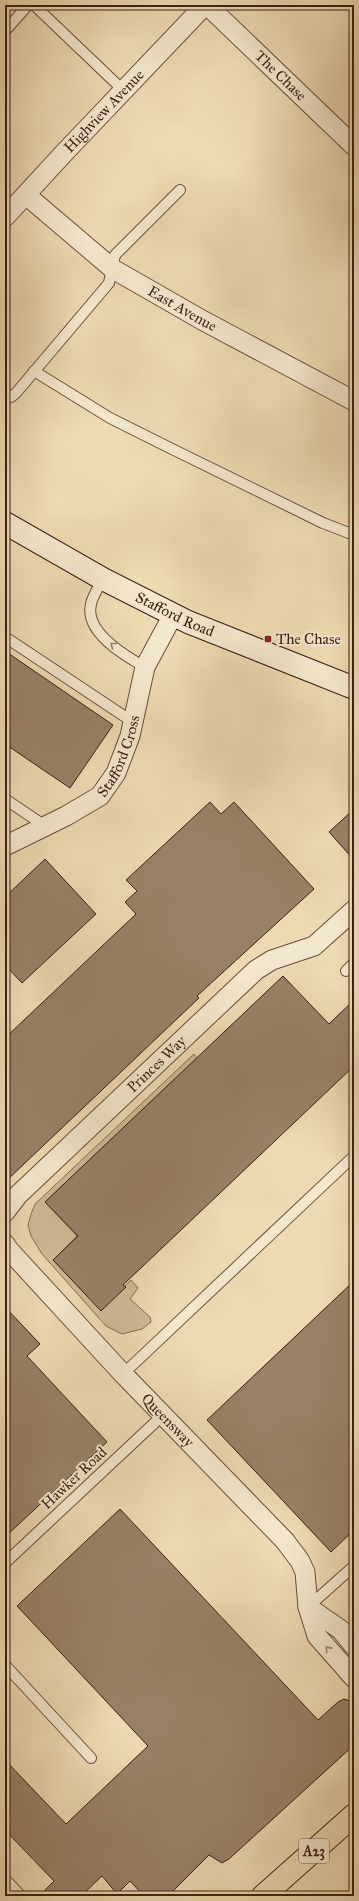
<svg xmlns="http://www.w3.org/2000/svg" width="359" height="1901" viewBox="0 0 359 1901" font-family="'IM FELL Great Primer',serif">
	<rect width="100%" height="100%" fill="#eddab2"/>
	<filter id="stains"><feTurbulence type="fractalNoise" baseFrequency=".005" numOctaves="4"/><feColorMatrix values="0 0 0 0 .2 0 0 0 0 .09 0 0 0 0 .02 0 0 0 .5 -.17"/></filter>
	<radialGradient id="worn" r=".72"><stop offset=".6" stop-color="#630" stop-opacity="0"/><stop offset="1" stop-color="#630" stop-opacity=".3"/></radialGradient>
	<path fill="#cfba97" stroke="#856d56" d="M194,1054L197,1058L45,1202L77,1236L53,1260L101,1310L131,1280L138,1288L130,1299L150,1317L151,1322L142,1329L122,1334L106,1326L42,1254L31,1236L28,1225L31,1214L35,1204Z"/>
	<g fill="#988167" stroke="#3b2016">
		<path d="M5,651L113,725L70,788L5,744Z"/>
		<path d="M210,802L221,814L234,802L314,889L197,996L199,998L5,1182V1038L136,914L125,902L137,891L126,880Z"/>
		<path d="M354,809V860L329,832Z"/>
		<path d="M45,859L96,914L22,983L5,965V897Z"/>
		<path d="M283,976L329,1024L354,1000V1066L123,1285L126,1287L101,1311L53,1260L78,1236L45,1202Z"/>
		<path d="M354,1281V1530L331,1552L207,1420Z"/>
		<path d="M5,1307L40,1344L27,1356L107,1442L5,1537Z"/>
		<path d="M120,1509L318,1720L338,1702L344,1699L350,1701L354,1706V1745L229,1859L222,1863L209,1855L168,1896H144L130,1881L117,1894L102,1876L81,1896H39L54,1881L5,1830V1760L66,1824L148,1746L17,1606Z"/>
	</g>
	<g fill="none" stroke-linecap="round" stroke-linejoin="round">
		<g stroke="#684e3d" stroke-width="12">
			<g id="lane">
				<path d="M34,5L123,90"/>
				<path d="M5,31L28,5"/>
				<path d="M34,371L110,418L168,447L323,523L354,535"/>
				<path d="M5,394L11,397L16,393L109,283L115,255L180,190"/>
				<path d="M103,579C99,587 93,595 91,604C84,632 125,656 145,667"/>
				<path d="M5,637L133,722"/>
				<path d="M5,799L45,826"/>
				<path d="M346,971L354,963"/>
				<path d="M123,1374L354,1156"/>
				<path d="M5,1563L163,1415"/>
				<path d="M308,1607L354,1566"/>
				<path d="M5,1665L91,1758"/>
				<path d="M5,1879L21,1896"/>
			</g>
		</g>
		<g stroke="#684e3d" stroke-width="21">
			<g id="street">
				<path id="s1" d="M207,5L354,146"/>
				<path id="s2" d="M26,195L113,269L202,320L354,401"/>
				<path id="s3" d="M5,217L64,153L205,5"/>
				<path id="s4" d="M5,846L66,816L100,796L116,773L130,736L145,667L173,615"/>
				<path id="s5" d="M5,1212L18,1195L256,970L272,960L314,946L354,910"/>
				<path id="s6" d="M5,1244L9,1250L123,1374L285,1541L300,1561L305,1572L308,1607L317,1636L354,1678"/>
				<path d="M308,1607L341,1630L354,1646"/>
			</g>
		</g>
		<g stroke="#3b2016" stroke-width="24">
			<g id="secondary">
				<path id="s7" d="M5,523L103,579L188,622L354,688"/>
			</g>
		</g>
		<g stroke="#3b2016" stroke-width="24">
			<path id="highway" d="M263,1896L354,1815"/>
		</g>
		<use href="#lane" stroke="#f3e7cd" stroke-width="10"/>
		<use href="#street" stroke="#f3e7cd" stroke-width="19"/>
		<use href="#secondary" stroke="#f3e7cd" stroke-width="22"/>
		<use href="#highway" stroke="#eddab2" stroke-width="22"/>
	</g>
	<defs><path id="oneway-chevron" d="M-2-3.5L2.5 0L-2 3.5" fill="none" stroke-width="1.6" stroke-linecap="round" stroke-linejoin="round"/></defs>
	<g stroke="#978472">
		<use href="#oneway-chevron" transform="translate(113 645) rotate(-142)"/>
		<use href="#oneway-chevron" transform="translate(328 1649) rotate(-132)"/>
	</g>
	<rect fill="#8f2418" stroke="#f3e7cd" stroke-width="1.5" x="264" y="635" width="8" height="8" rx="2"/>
	<g text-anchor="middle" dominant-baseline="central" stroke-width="4" stroke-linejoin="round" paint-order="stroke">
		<rect fill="#f3e7cd" stroke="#725c4d" stroke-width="1" x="299" y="1839" width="30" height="24" rx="3"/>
		<g font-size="14" font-weight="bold" fill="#3b2016">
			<text x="314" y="1851">A23</text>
		</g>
		<g font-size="15" fill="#3b2016" stroke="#f3e7cd">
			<text stroke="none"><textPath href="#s1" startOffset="102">The Chase</textPath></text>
			<text stroke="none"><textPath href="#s3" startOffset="145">Highview Avenue</textPath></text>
			<text stroke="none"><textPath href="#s2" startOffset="194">East Avenue</textPath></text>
			<text stroke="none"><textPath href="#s7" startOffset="193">Stafford Road</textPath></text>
			<text stroke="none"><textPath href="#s4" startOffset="152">Stafford Cross</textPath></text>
			<text stroke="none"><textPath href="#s5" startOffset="212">Princes Way</textPath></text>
			<text stroke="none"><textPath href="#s6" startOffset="240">Queensway</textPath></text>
			<text transform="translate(74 1478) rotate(-43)">Hawker Road</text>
		</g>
		<g font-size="15" fill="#3b2016" stroke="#f3e7cd" text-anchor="start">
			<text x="276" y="639">The Chase</text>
		</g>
	</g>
	<rect width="359" height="1901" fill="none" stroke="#eddab2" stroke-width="20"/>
	<rect x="6" y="6" width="347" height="1889" fill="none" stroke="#3b2016" stroke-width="2"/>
	<rect x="10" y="10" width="339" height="1881" fill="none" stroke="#3b2016"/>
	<rect width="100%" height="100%" filter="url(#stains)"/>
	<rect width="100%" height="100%" fill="url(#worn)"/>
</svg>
